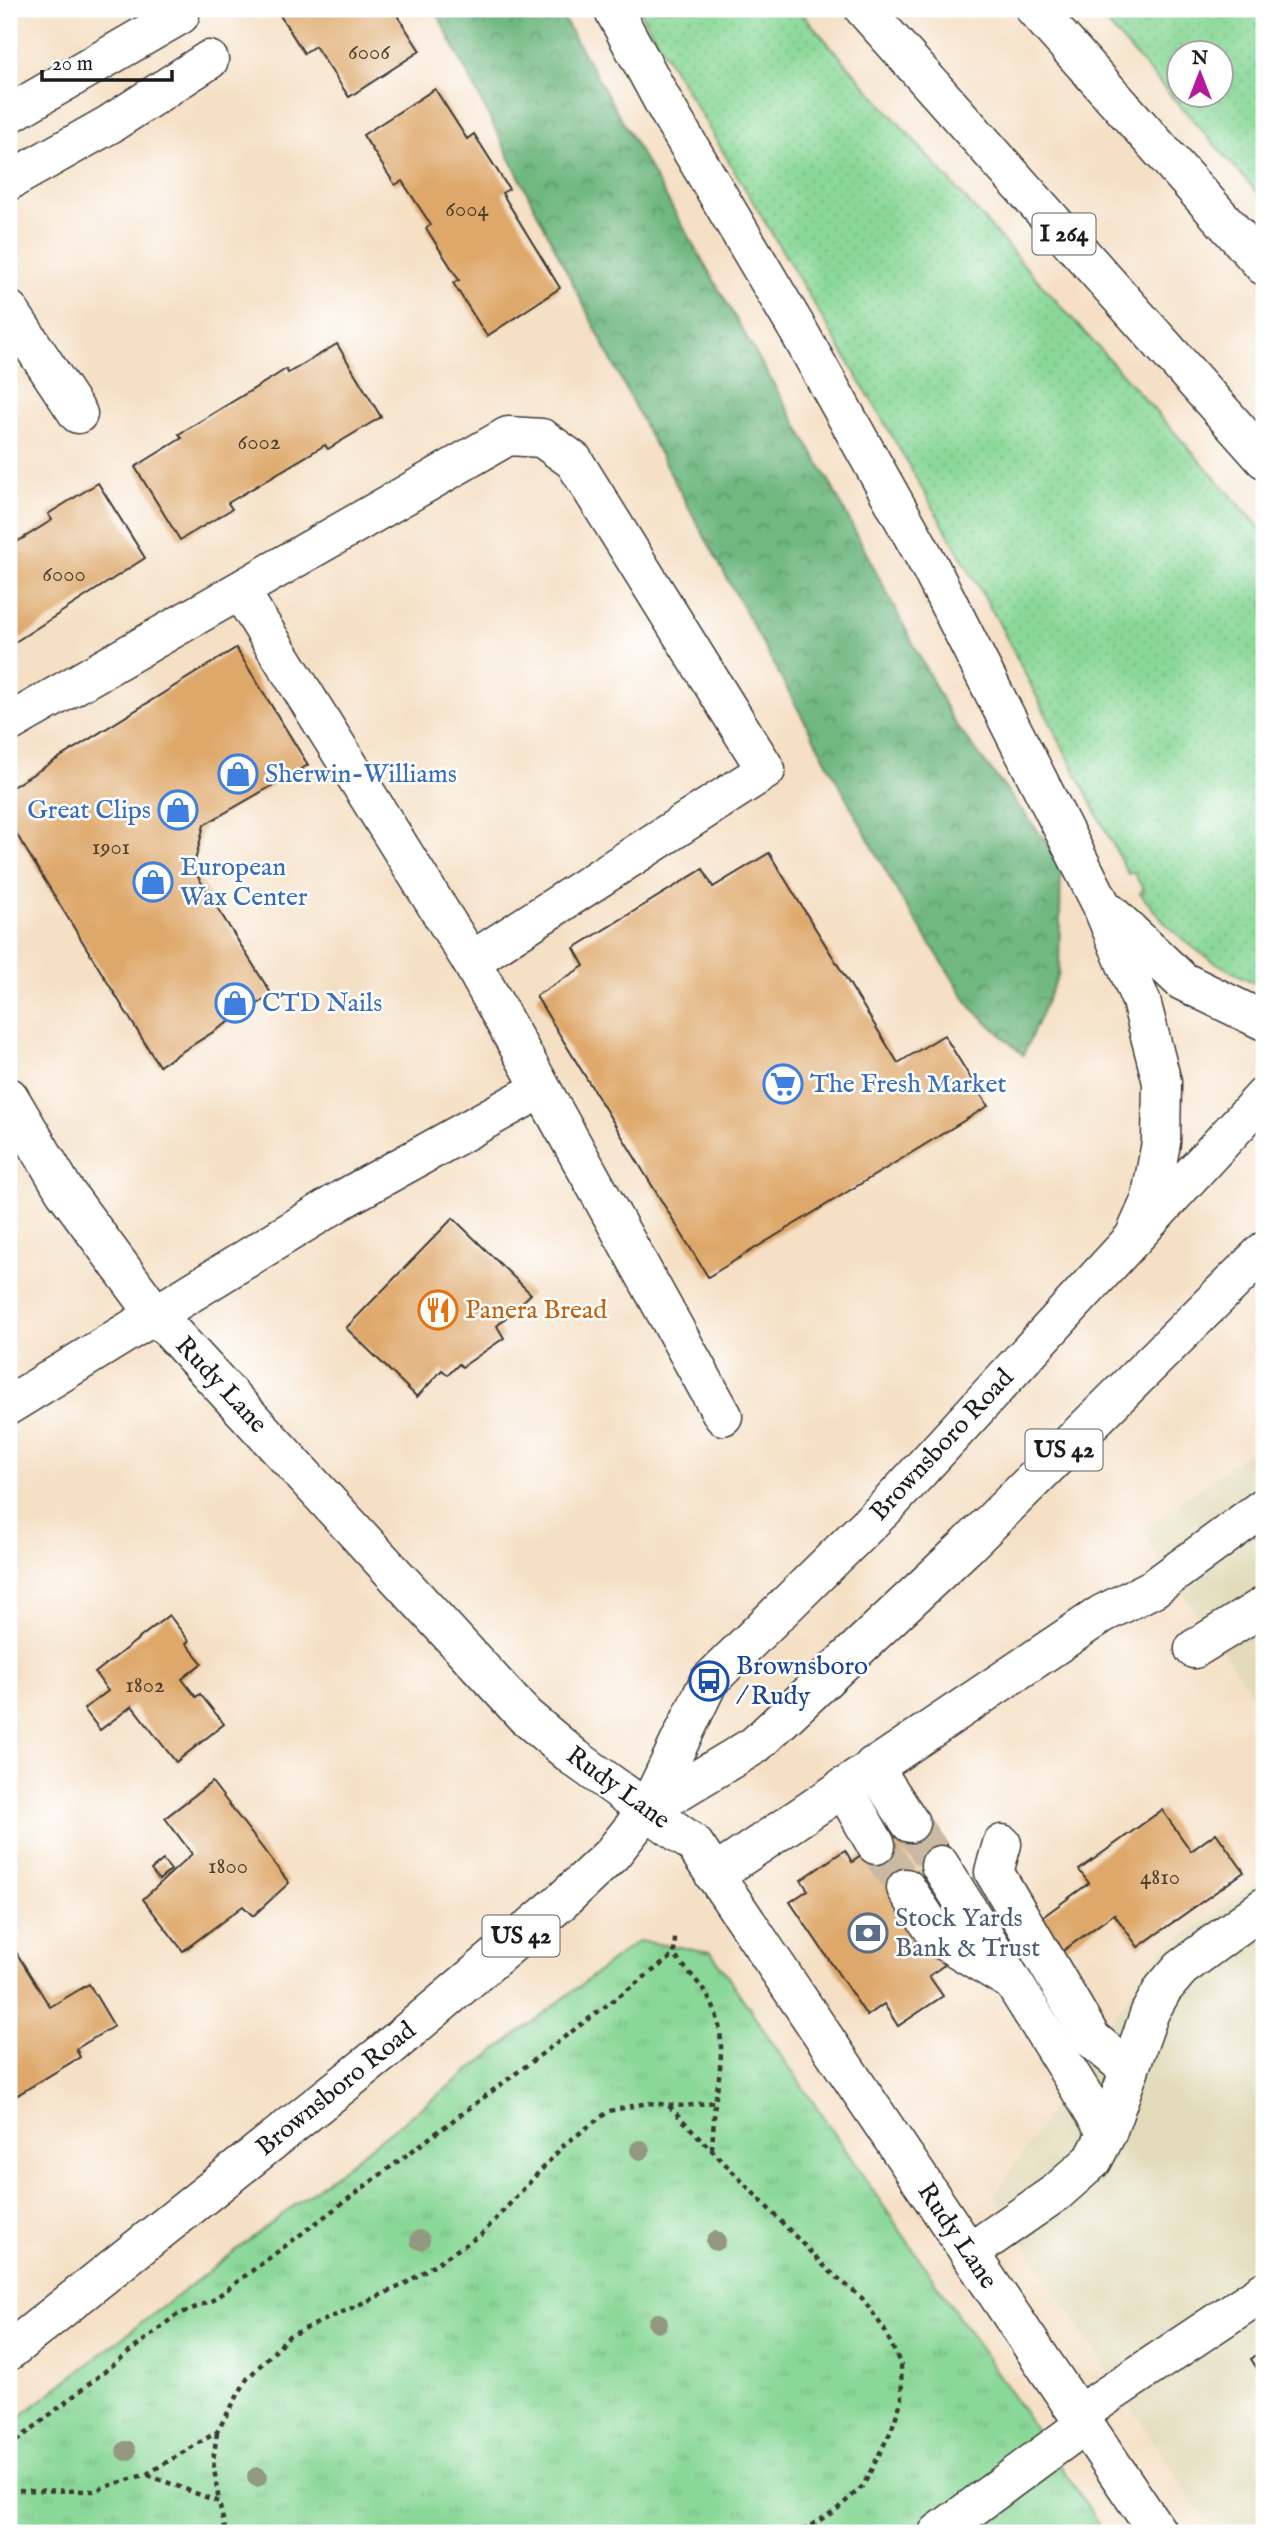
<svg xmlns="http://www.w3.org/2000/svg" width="1273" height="2542" viewBox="0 0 1273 2542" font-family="'IM FELL English',serif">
	<defs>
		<pattern id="grass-dots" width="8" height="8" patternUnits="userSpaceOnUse" patternTransform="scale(1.75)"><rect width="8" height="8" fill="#8ad897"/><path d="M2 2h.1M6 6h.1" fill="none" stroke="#76b982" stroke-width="1.8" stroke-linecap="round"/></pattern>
		<pattern id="forest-crowns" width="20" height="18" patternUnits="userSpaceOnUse" patternTransform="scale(1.75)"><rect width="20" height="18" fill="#6fb880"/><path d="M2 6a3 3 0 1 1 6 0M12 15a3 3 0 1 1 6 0" fill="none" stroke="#5a9568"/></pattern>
		<pattern id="park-tufts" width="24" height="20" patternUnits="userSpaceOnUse" patternTransform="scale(1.75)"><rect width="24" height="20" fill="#8ad897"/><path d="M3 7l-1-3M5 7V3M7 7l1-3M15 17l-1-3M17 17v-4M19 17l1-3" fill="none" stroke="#76b982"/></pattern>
	</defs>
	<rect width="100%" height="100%" fill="#fff"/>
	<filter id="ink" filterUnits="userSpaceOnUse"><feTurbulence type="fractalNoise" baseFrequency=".0143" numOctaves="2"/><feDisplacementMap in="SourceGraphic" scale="14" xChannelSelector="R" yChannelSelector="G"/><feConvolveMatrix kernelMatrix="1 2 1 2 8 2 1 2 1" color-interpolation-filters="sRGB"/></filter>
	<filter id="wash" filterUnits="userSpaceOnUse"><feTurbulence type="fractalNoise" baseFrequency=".00686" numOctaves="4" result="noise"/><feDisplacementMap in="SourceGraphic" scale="28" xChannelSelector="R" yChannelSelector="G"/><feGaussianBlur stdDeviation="1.57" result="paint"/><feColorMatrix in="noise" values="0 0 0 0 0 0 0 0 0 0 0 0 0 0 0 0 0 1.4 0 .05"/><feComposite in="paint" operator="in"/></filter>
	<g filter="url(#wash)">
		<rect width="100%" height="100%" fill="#f5e0c5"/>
		<g fill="#e2dcba">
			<path d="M1264,1440V1711L1141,1532Z"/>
			<path d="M1264,1880V2533H1213L994,2196L1111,2020L1162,1950Z"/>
		</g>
		<g fill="url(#grass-dots)" stroke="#537a5a" stroke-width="2" fill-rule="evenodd">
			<path d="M638,9H798L1024,265L1264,532V987C1210,963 1176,941 1140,893L1144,890L1133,872L1128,874L998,621L876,408Z"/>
			<path d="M1094,9H1264V200ZM1178,52H1220V94H1178Z"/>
		</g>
		<path fill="url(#forest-crowns)" stroke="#466a4e" stroke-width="2" d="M435,9H558L828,479L953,721L1061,861L1059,973L1023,1055L971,1007L899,895L645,427Z"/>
		<path fill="url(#park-tufts)" stroke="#537a5a" stroke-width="2" d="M638,1941L711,1952L1099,2523L1085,2533H9V2425Z"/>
		<g id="blocks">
			<g fill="#dea86a">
				<path d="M276,9H393L420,51L349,97L315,46L304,53Z"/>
				<path d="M435,89L467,139L474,134L509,189L502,193L560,288L487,336L453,283L459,280L426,228L431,225L402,181L395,185L363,135Z"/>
				<path d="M337,344L381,417L328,449L325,445L228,503L232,509L180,540L135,467L182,438L179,434L275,376L286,369L288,373Z"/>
				<path d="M98,483L145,558L9,646V547L52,520L48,514Z"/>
				<path d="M236,648L308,765L204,825L193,869L272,995L159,1066L9,822V789Z"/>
				<path d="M769,853L898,1063L944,1035L988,1106L708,1277L536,996L584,966L574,948L703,869L713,887Z"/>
				<path d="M453,1218L531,1294L497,1326L504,1338L462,1367L459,1364L448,1375L442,1370L417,1397L346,1328Z"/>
				<path d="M169,1615L189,1641L186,1643L202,1663L182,1679L196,1697L200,1694L224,1724L176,1762L132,1706L100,1730L84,1709L108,1691L95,1673Z"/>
				<path d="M212,1782L289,1883L253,1916L243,1906L183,1951L143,1899L192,1854L165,1818Z"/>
				<path d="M1162,1810L1191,1851L1216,1833L1244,1872L1138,1947L1114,1914L1057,1955L1033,1924L1089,1883L1079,1870Z"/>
				<path d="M925,1813L954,1856L906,1888L947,1963L929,1976L943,1996L898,2026L884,2004L867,2016L790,1902L808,1890L801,1880L845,1850L852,1862Z"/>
				<path d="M163,1860L171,1870L159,1880L151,1870Z"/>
				<path d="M11,1944L50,2007L89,1984L114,2026L76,2049L80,2057L14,2097L9,2088V1945Z"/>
				<path d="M1264,2350V2379L1251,2359Z"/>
			</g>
		</g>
	</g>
	<g filter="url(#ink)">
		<use href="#blocks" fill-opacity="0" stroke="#3d3935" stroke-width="2"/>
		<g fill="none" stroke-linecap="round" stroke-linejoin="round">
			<g stroke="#cab9a3" stroke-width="38" stroke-dasharray="38 19" stroke-linecap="butt">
				<path d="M910,1823L940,1865"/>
				<path d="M876,1845L906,1888"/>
			</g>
			<g stroke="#3d3935" stroke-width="41">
				<g id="minor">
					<path d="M9,114L180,15"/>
					<path d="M9,181L110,124L209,60"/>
					<path d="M9,310L78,414"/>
					<path d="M240,591L471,961"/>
					<path d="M9,723L508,436L542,438L574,461L766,770L471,961L723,1416"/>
					<path d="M9,1097L64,1190L156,1315L525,1716L575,1758L694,1844L1158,2533"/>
					<path d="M9,1405L343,1199L541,1089"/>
					<path d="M1194,1649L1264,1606"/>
					<path d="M873,1766L910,1823"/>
					<path d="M843,1787L876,1845"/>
					<path d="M1002,1844L994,1872L1092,2039L1129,2070"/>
					<path d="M940,1865L1107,2133"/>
					<path d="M714,1875L1102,1614L1154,1588L1264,1507"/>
					<path d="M906,1888L938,1937L1008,1979"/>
					<path d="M969,2253L1057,2192L1093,2160L1107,2133L1150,2012L1163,1989L1181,1968L1264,1907"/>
					<path d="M1078,2415L1264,2291"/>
					<path d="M938,2533L1084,2425"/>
				</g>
			</g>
			<g stroke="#3d3935" stroke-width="41">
				<g id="major">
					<path d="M647,1810L755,1745L968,1545L1264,1251"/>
					<path d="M9,2351L385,2051L563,1900L612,1854L647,1810L709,1681L889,1504L1264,1096"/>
				</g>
			</g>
			<g stroke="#3d3935" stroke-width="41">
				<g id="highway">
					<path d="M613,9L667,109L798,330L929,565L1101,904L1141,1001L1162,1082L1161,1143L1150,1201L1134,1237"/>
					<path d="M864,9L1264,459"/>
					<path d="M1035,9L1264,266"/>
					<path d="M1110,913L1182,981L1264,1021"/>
				</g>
			</g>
			<g stroke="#3d3935" stroke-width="4.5" stroke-dasharray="5 5" stroke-linecap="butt">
				<path d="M669,2106L827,2269L862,2298L884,2329L901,2365L902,2399L891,2431L863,2486L836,2510L799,2533"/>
				<path d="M712,2149L715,2102"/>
				<path d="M217,2433L213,2461L219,2502"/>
				<path d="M9,2447L175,2316L213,2300L674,1955L675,1938"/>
				<path d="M148,2475L219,2502L226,2533"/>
				<path d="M9,2490L93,2491L147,2474L217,2432L247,2379L289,2336L403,2285L482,2234L564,2145L609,2111L647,2103L685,2106L715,2102C721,2066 728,2026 706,1994C697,1980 685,1968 674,1955"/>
			</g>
			<use href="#minor" stroke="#fff" stroke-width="38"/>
			<use href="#major" stroke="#fff" stroke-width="38"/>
			<use href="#highway" stroke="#fff" stroke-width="38"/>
		</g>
		<g fill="#939880">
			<circle cx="640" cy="2150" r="10"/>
			<circle cx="420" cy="2240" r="10"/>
			<circle cx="716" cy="2241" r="10"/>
			<circle cx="658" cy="2323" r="10"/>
			<circle cx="126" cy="2451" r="10"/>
			<circle cx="257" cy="2477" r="10"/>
		</g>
	</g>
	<defs>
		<g id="shop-ring" transform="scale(2.0125)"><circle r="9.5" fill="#fff" stroke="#3f7fe0" stroke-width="1.5"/><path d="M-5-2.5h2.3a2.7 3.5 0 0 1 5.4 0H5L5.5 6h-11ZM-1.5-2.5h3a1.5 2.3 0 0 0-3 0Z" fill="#3f7fe0"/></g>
		<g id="supermarket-ring" transform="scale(2.0125)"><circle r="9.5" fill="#fff" stroke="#3f7fe0" stroke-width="1.5"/><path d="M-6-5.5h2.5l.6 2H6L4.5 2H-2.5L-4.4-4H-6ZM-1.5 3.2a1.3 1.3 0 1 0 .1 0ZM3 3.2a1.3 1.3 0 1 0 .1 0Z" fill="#3f7fe0"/></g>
		<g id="restaurant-ring" transform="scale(2.0125)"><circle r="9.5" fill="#fff" stroke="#e8710a" stroke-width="1.5"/><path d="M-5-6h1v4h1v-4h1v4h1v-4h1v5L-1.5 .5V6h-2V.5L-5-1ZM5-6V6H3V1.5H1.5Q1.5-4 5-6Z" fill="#e8710a"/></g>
		<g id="bus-ring" transform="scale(2.0125)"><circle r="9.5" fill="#fff" stroke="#1a4fb4" stroke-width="1.5"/><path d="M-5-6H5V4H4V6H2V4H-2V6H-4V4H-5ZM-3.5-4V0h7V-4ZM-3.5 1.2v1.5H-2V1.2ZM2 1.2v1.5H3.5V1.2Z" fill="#1a4fb4"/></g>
		<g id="bank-ring" transform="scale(2.0125)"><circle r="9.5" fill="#fff" stroke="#5c6f8a" stroke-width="1.5"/><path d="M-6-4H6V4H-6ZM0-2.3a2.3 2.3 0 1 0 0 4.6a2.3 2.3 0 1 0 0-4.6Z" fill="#5c6f8a"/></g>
	</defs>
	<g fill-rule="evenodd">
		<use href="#shop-ring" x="238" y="774"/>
		<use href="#shop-ring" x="178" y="810"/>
		<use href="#shop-ring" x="153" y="882"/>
		<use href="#shop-ring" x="235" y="1003"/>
		<use href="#supermarket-ring" x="783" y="1084"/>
		<use href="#restaurant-ring" x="438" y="1310"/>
		<use href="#bus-ring" x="709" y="1681"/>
		<use href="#bank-ring" x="868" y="1933"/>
	</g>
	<g text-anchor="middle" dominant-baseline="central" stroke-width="5" stroke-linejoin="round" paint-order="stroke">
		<g font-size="23" fill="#4c3f30">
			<text x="369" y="52">6006</text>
			<text x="467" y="209">6004</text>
			<text x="259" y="442">6002</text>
			<text x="64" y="574">6000</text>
			<text x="111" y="847">1901</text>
			<text x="145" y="1685">1802</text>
			<text x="228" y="1866">1800</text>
			<text x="1160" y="1877">4810</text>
		</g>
		<g fill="#fff" stroke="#606060" stroke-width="2">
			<rect x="1032.5" y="213.5" width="63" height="41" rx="5"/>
			<rect x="1025.5" y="1429.5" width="77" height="41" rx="5"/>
			<rect x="482.5" y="1915.5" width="77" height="41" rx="5"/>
		</g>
		<g font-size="24" font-weight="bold" fill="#1c1c1c">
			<text x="1064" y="234">I 264</text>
			<text x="1064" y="1450">US 42</text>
			<text x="521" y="1936">US 42</text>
		</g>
		<g font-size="26" fill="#366cbe" stroke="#fff" text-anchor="start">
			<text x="265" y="774">Sherwin-Williams</text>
			<text x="151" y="810" text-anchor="end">Great Clips</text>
			<text x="180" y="867">European<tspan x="180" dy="30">Wax Center</tspan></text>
			<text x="262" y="1003">CTD Nails</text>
			<text x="810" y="1084">The Fresh Market</text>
		</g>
		<g font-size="26" fill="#c56008" stroke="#fff" text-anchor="start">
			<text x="465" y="1310">Panera Bread</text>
		</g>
		<g font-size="26" fill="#1c1c1c" stroke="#fff">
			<text transform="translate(221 1385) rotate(47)">Rudy Lane</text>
			<text transform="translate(942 1445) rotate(-47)">Brownsboro Road</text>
			<text transform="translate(618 1788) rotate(36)">Rudy Lane</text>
			<text transform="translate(336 2089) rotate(-39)">Brownsboro Road</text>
			<text transform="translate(957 2236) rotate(56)">Rudy Lane</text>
		</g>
		<g font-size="26" fill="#164399" stroke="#fff" text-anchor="start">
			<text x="736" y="1666">Brownsboro<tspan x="736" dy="30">/ Rudy</tspan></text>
		</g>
		<g font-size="26" fill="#4e5e75" stroke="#fff" text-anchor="start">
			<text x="895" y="1918">Stock Yards<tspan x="895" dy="30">Bank &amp; Trust</tspan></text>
		</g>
	</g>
	<rect width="1273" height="2542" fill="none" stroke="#fff" stroke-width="35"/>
	<g transform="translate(1200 74)"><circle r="33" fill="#ffffff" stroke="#a4a4a4" stroke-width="2"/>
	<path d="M0-5L12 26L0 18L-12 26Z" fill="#b5179e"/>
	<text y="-10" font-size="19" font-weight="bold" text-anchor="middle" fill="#1c1c1c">N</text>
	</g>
	<path d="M42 70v10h130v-10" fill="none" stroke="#1c1c1c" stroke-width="3.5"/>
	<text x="52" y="70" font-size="21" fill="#1c1c1c" stroke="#ffffff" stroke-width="5" paint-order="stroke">20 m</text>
</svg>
